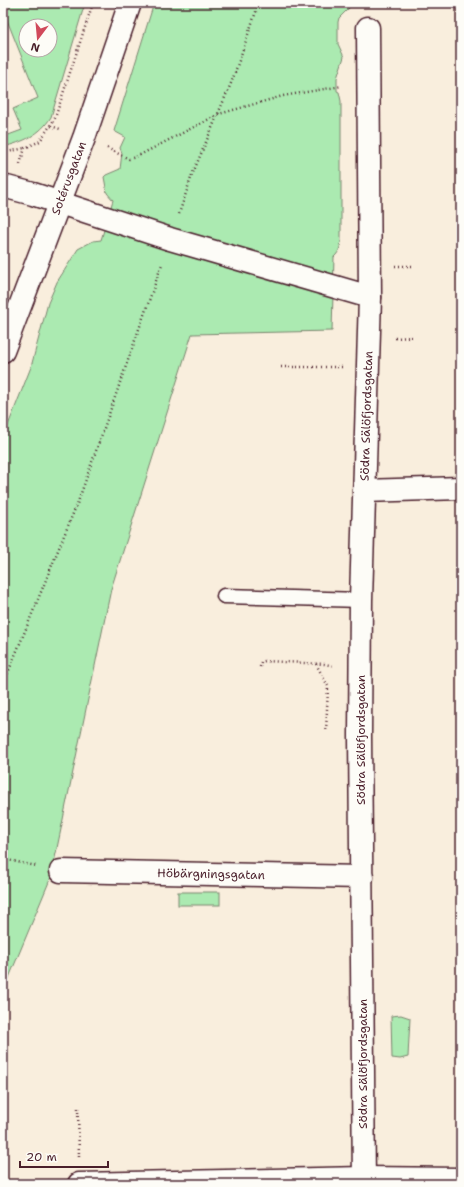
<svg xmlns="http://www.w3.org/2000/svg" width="464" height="1187" viewBox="0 0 464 1187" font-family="'Shantell Sans',sans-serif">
	<rect width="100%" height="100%" fill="#f9eedd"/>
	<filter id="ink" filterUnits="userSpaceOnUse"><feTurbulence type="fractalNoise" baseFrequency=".025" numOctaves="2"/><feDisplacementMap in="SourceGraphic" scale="8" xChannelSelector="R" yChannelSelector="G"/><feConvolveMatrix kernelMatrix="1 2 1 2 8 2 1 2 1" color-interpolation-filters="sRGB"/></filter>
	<g filter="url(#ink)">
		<g fill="#abeab1" stroke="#7a846e" fill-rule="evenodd">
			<path d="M3,3H85L51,117C40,135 23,142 3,147V137L22,130L13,109L38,98L3,10ZM26,26H50V50H26Z"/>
			<path d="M154,3H354L339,18L338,22V44L344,57L337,78V91L339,92L341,101V237C341,244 340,252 334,257L332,331L192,334L111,589L51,877L3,992V438L31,367L48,303L57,282L78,249L93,241L101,240L113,200L107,193L104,177L106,175L120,169L122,153L120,148L125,137L114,131Z"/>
			<rect x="178" y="892" width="42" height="13"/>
			<path d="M401,1015L410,1018L408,1057L400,1059L392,1058L391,1016Z"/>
		</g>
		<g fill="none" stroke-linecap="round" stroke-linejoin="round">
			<g stroke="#4a1f2b" stroke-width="17">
				<path id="service" d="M224,596L361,600"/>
			</g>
			<g stroke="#4a1f2b" stroke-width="25">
				<g id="minor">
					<path d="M3,186L33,194L170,239L370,297"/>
					<path d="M364,491L461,488"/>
					<path id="s1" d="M61,871L362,877"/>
					<path d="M79,1184L364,1178L461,1179"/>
					<path id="s2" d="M364,1184L360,735L361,600L370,297L368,28"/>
				</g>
			</g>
			<g stroke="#4a1f2b" stroke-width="25">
				<g id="tertiary">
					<path id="s3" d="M3,351L84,138L130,3"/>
				</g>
			</g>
			<g stroke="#4a1f2b" stroke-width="2.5" stroke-dasharray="1 3" stroke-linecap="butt">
				<path d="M51,126L60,129"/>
				<path d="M107,148L129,159L136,157L219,114L283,96L342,86"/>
				<path d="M3,153L25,148"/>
				<path d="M20,164L25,148L40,141L55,118L93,3"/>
				<path d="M179,214L192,175L232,81L259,3"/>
				<path d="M395,266H412"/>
				<path d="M395,338L414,337"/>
				<path d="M281,367H343"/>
				<path d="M316,664L328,686L326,732"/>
				<path d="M260,667L261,662L265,661L324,664L335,666"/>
				<path d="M3,685L79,499L162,264"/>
				<path d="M3,859L36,866"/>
				<path d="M78,1108L79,1158"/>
				<path d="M459,1152L461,1121"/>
			</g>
			<use href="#service" stroke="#fdfcf7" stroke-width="14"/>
			<use href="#minor" stroke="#fdfcf7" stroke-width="22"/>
			<use href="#tertiary" stroke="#fdfcf7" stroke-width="22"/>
		</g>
	</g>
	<g text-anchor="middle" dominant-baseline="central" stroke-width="3" stroke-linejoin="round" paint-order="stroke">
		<g font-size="12" fill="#4a1f2b" stroke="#fdfcf7">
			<text stroke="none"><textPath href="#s3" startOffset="185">Sotérusgatan</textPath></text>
			<text stroke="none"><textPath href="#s2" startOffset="768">Södra Sälöfjordsgatan</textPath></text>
			<text transform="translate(361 740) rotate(-90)">Södra Sälöfjordsgatan</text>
			<text stroke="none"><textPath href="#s1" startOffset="150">Höbärgningsgatan</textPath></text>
			<text transform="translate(363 1064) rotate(-90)">Södra Sälöfjordsgatan</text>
		</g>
	</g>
	<rect width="464" height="1187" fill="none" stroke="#fdfcf7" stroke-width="16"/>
	<rect x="8" y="8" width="448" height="1171" fill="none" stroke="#4a1f2b" stroke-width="1.5" filter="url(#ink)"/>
	<g transform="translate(38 38) rotate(196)"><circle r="19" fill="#fdfcf7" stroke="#b5a4a5"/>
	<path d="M0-3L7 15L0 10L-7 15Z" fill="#d1495b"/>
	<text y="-6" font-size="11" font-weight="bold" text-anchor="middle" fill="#4a1f2b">N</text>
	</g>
	<path d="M20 1161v6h88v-6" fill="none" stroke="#4a1f2b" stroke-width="2"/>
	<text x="26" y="1161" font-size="12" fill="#4a1f2b" stroke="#fdfcf7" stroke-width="3" paint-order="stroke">20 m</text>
</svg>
